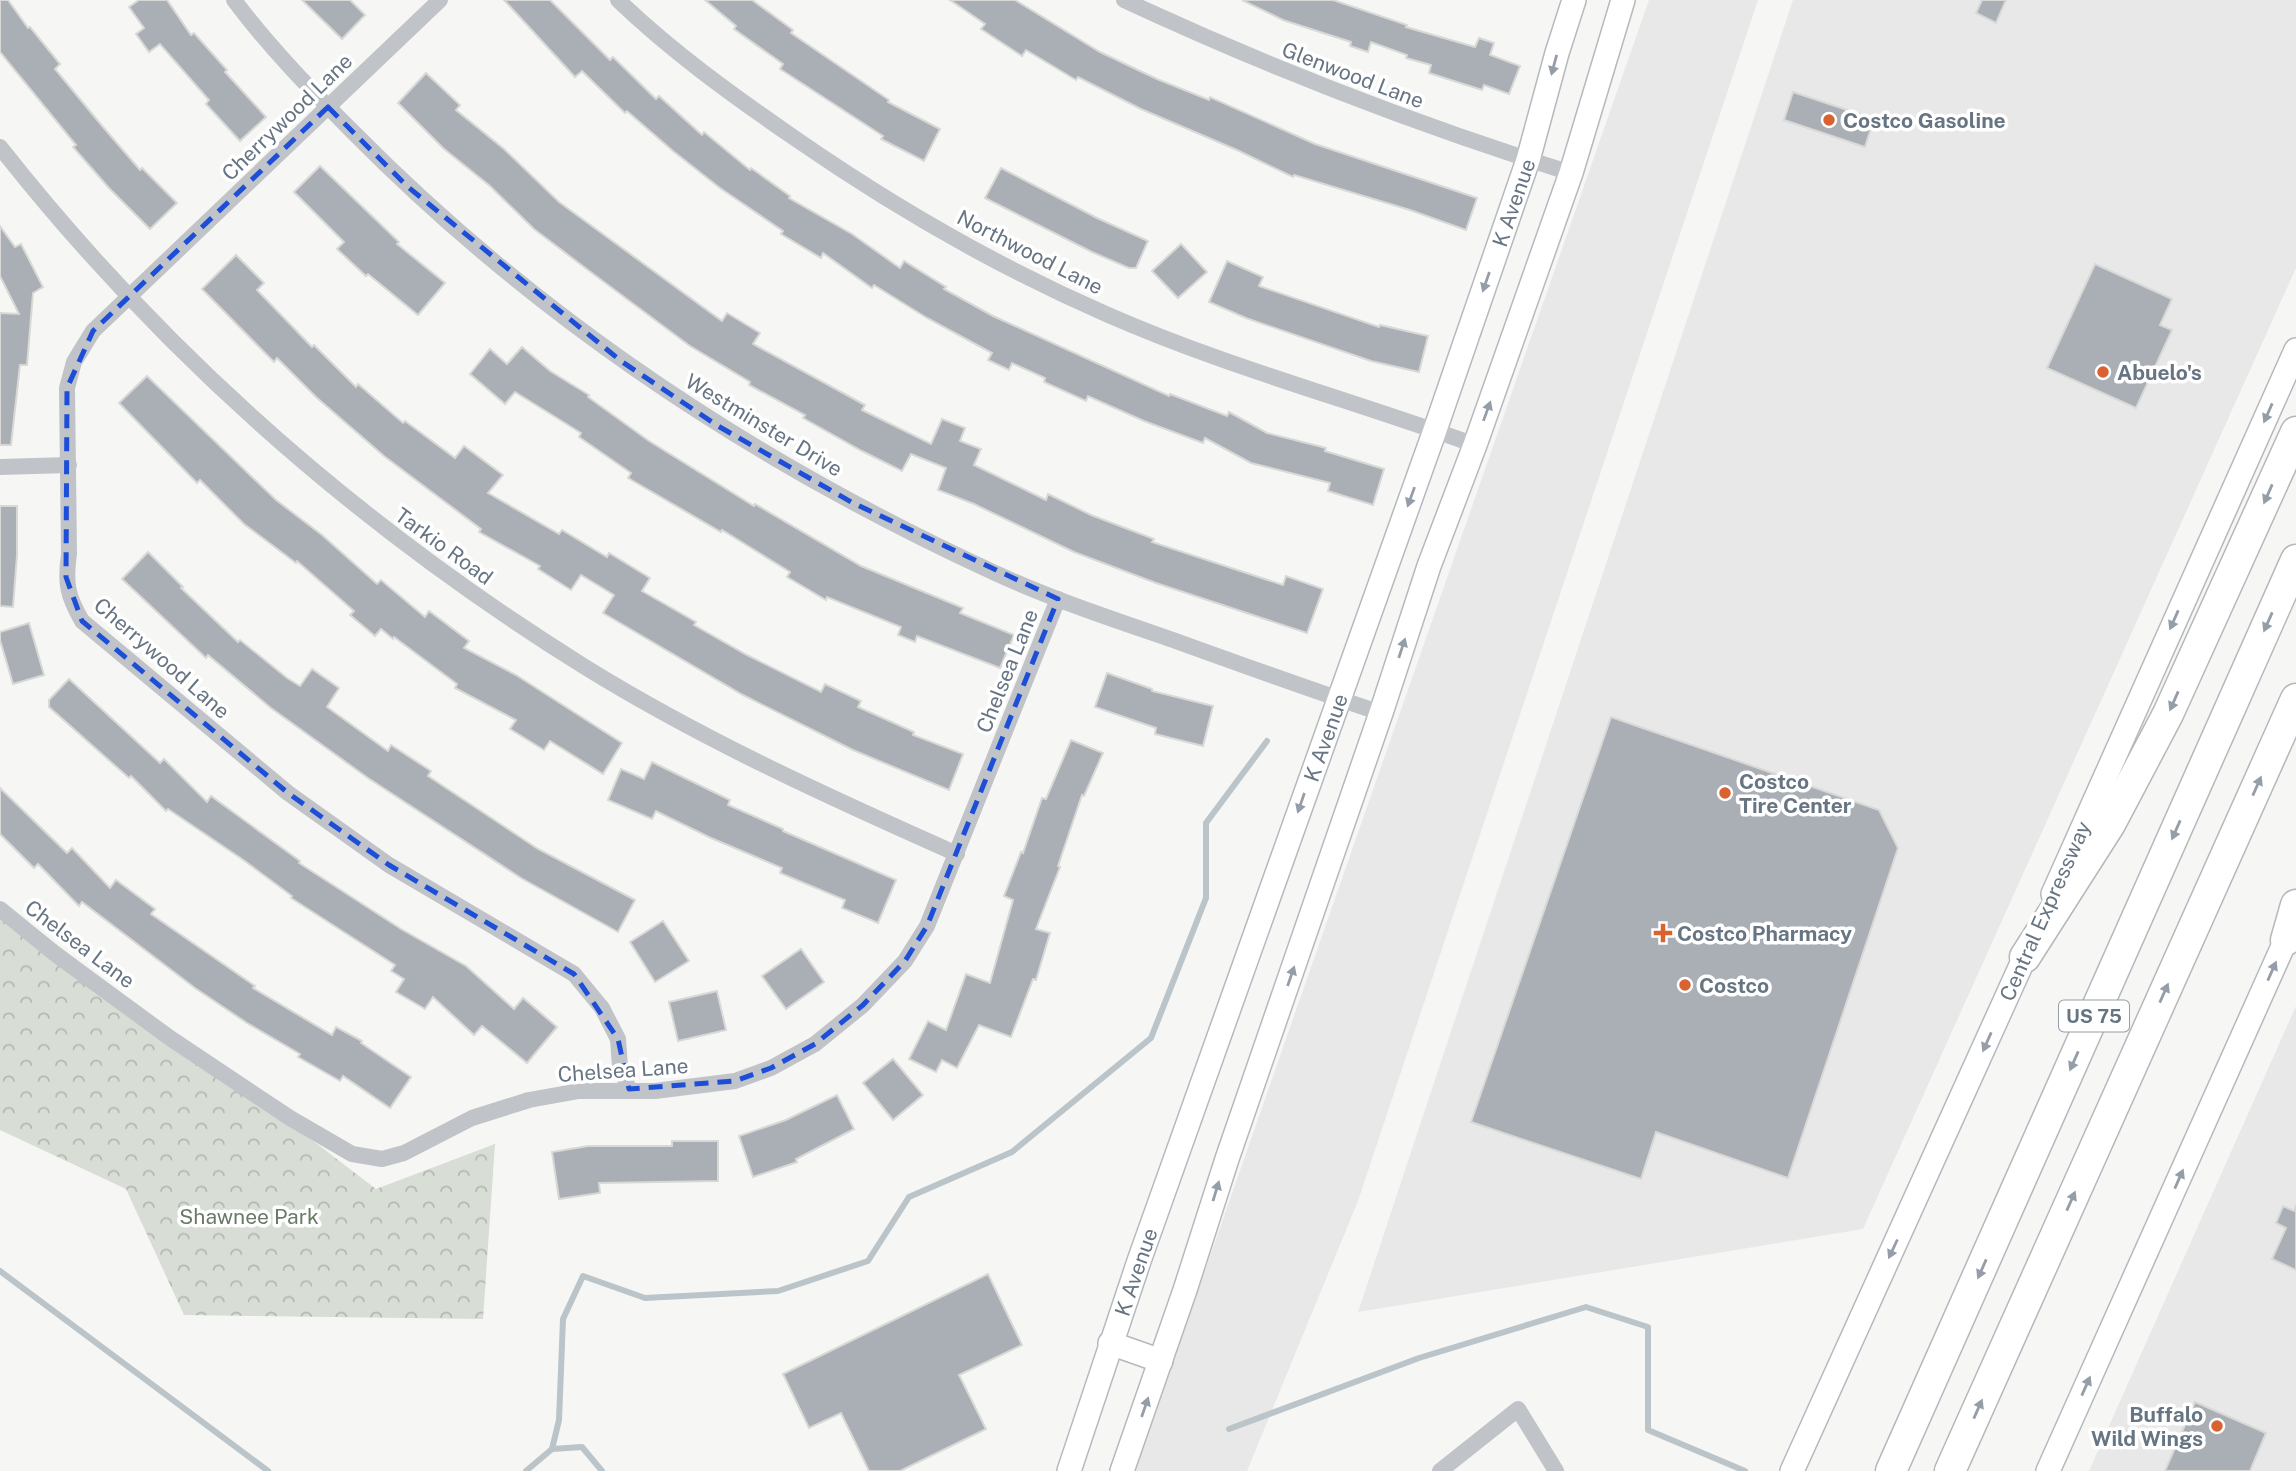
<svg xmlns="http://www.w3.org/2000/svg" width="2296" height="1471" viewBox="0 0 2296 1471" font-family="'Public Sans',sans-serif">
	<defs>
		<pattern id="forest-crowns" width="20" height="18" patternUnits="userSpaceOnUse" patternTransform="scale(1.75)"><rect width="20" height="18" fill="#d8ddd5"/><path d="M2 6a3 3 0 1 1 6 0M12 15a3 3 0 1 1 6 0" fill="none" stroke="#b3b8b2"/></pattern>
	</defs>
	<rect width="100%" height="100%" fill="#f6f7f4"/>
	<g fill="#e7e8e7">
		<path d="M1649,0H1758L1358,1201L1247,1471H1135Z"/>
		<path d="M1793,0H2296V268L1863,1229L1358,1312Z"/>
		<path d="M2296,1006V1471H2089Z"/>
	</g>
	<path fill="url(#forest-crowns)" d="M0,901L376,1189L495,1144L483,1319L184,1315L126,1189L0,1130Z"/>
	<g fill="none" stroke-linecap="round" stroke-linejoin="round">
		<g stroke="#bac4c9" stroke-width="6">
			<path d="M0,1271L268,1471"/>
			<path d="M1229,1429L1419,1358L1586,1307L1648,1327V1430L1745,1471"/>
			<path d="M552,1449L559,1420L563,1319L583,1276L645,1298L778,1291L868,1261L909,1197L1012,1152L1151,1038L1206,898V823L1267,741"/>
			<path d="M526,1471L552,1449L582,1447L602,1471"/>
		</g>
	</g>
	<g fill="#a9afb5" stroke="#d8d8d6" stroke-width="2">
		<path d="M0,0H8L28,28L30,27L60,64L55,69L103,127L140,170L142,168L177,203L150,229L109,188L73,147L76,145L0,52Z"/>
		<path d="M139,0H167L191,35L194,33L227,70L225,72L266,117L240,141L206,104L209,100L160,44L149,52L136,34L144,28L129,7Z"/>
		<path d="M302,0H350L365,15L342,39Z"/>
		<path d="M504,0H550L610,60L613,57L656,99L659,96L702,135L704,132L750,170L751,168L790,196L789,198L852,234L900,268L904,261L946,287L944,289L993,316L1169,396L1170,394L1227,416L1229,412L1267,433L1326,448L1325,451L1384,469L1373,505L1328,491L1330,483L1251,463L1205,438L1203,443L1144,421L1088,396L1086,401L1044,382L1045,378L1012,363L1009,370L988,360L992,353L927,318L874,285L872,288L823,253L821,258L781,234L783,231L720,188L673,151L627,111L625,113L582,71L575,77Z"/>
		<path d="M705,0H752L793,30L791,33L889,100L888,102L940,129L924,161L881,139L883,136L780,69L783,64L734,29L736,26Z"/>
		<path d="M950,0H1015L1100,52L1157,79L1209,100L1210,97L1315,144L1477,198L1466,230L1410,210L1294,175L1293,177L1237,150L1141,109L1078,77L1076,80L1026,50L1022,56L981,29L985,24Z"/>
		<path d="M1242,0H1333L1407,25L1406,27L1475,47L1479,38L1494,43L1490,55L1520,66L1509,94L1484,85L1482,90L1429,73L1431,65L1406,58L1407,55L1371,42L1368,52L1350,46L1351,42L1283,20Z"/>
		<path d="M1982,0H2006L1996,23L1976,13Z"/>
		<path d="M426,73L460,105L456,110L504,149L559,202L722,321L727,313L760,333L753,344L865,405L862,410L931,444L942,419L965,428L960,441L981,449L974,465L1046,500L1048,494L1091,515L1154,539L1152,542L1283,585L1286,576L1323,589L1307,633L1156,583L1074,552L974,504L938,490L946,468L911,454L902,471L862,451L803,418L805,415L749,385L750,382L690,346L592,273L534,229L490,186L443,148L398,103Z"/>
		<path d="M1793,92L1874,119L1865,147L1784,120Z"/>
		<path d="M320,166L399,242L397,244L445,283L418,315L368,274L366,276L337,249L344,242L294,192Z"/>
		<path d="M1001,168L1097,218L1148,241L1136,268H1129L1092,252L985,198Z"/>
		<path d="M0,226L15,247L21,244L43,287L33,293L27,365H20L11,445H0V313L19,314L0,276Z"/>
		<path d="M1181,244L1207,272L1178,298L1152,271Z"/>
		<path d="M236,255L264,283L257,290L312,347L314,345L356,387L358,384L403,423L405,421L455,458L464,446L503,475L488,493L559,534L562,530L607,557L609,553L650,578L642,591L696,622L694,625L747,655L821,692L825,684L861,701L858,707L914,732L913,735L963,754L949,790L853,750L743,695L603,613L614,595L581,575L571,590L538,569L540,566L479,532L481,529L384,456L316,397L277,358L274,362L202,289Z"/>
		<path d="M1227,261L1263,277L1259,286L1379,327L1380,325L1428,336L1419,372L1371,361L1246,318L1209,302Z"/>
		<path d="M2095,264L2172,299L2160,325L2172,330L2136,408L2047,368Z"/>
		<path d="M522,347L550,371L589,395L588,397L649,441L754,506L755,504L861,566L963,608L960,613L1014,635L1000,668L917,636L915,642L898,635L901,627L827,597L826,600L787,577L790,572L722,530L721,532L628,478L631,473L579,437L581,433L515,392L505,404L470,374L490,349L507,364Z"/>
		<path d="M147,376L276,500L322,535L377,584L381,580L425,617L429,611L469,641L464,648L516,675L622,743L603,774L550,741L544,750L510,729L516,720L455,688L457,684L394,637L393,639L381,629L375,636L350,615L354,611L297,561L296,563L244,524L200,480L197,483L119,403Z"/>
		<path d="M0,506H17V555L13,607L0,606Z"/>
		<path d="M148,552L183,587L181,588L238,642L240,640L287,678L300,686L312,669L339,688L327,707L388,751L391,745L431,771L428,776L538,849L635,900L618,932L521,878L368,778L271,708L208,655L206,658L122,579Z"/>
		<path d="M29,623L44,675L13,684L0,640V632Z"/>
		<path d="M1107,673L1152,689V691L1213,706L1203,746L1155,734L1156,728L1095,707Z"/>
		<path d="M69,679L160,763L164,759L207,802L211,796L300,861L299,863L401,929L466,966L514,1009L523,998L557,1027L527,1063L482,1026L474,1035L433,997L425,1009L396,992L404,979L391,971L395,965L291,898L292,896L242,859L168,809L166,811L131,776L129,778L49,707V700Z"/>
		<path d="M1611,717L1879,810L1898,848L1788,1178L1656,1132L1641,1179L1471,1122Z"/>
		<path d="M1071,740L1103,753L1084,796L1082,795L1058,866L1060,867L1036,929L1050,933L1036,980L1033,979L1011,1037L979,1025L957,1068L942,1060L936,1072L909,1059L928,1021L946,1030L966,974L990,983L1013,900L1004,896L1021,852L1023,853L1042,798L1046,799Z"/>
		<path d="M652,762L730,800L728,805L783,829V831L896,880L878,923L842,908L845,900L780,873L782,868L711,838L656,811L652,819L608,800L621,769L644,779Z"/>
		<path d="M0,788L67,853L72,848L110,888L116,880L155,909L151,914L255,986L253,988L332,1035L336,1027L362,1041L361,1043L411,1077L390,1108L343,1076L340,1081L298,1057L300,1054L247,1023L195,988L82,902L79,906L38,864L34,868L0,834Z"/>
		<path d="M663,921L689,961L655,982L630,942Z"/>
		<path d="M801,949L824,982L786,1009L762,976Z"/>
		<path d="M717,991L726,1030L678,1041L669,1002Z"/>
		<path d="M893,1059L923,1095L893,1120L863,1083Z"/>
		<path d="M837,1095L854,1129L796,1159L797,1162L753,1177L739,1136L786,1120Z"/>
		<path d="M672,1141H718V1181L599,1183L600,1193L559,1199L552,1152L588,1146H672Z"/>
		<path d="M2296,1205V1270L2272,1259L2286,1228L2276,1223L2283,1206L2294,1211Z"/>
		<path d="M988,1274L1022,1345L959,1375L986,1429L900,1471H869L841,1413L809,1428L783,1374Z"/>
		<path d="M2195,1402L2266,1433L2250,1471H2165Z"/>
	</g>
	<g fill="none" stroke-linecap="round" stroke-linejoin="round">
		<g stroke="#b5b9bd" stroke-width="26">
			<g id="secondary">
				<path d="M2053,894L2296,350"/>
				<path d="M1110,1343L1161,1361"/>
				<path id="s1" d="M1069,1471L1139,1261L1435,430L1528,160L1557,53L1574,0"/>
				<path d="M1122,1471L1185,1290L1227,1159L1381,713L1429,566L1475,445L1571,173L1623,0"/>
				<path d="M1792,1471L2032,941"/>
				<path d="M2048,1471L2292,926"/>
			</g>
		</g>
		<g stroke="#b5b8bb" stroke-width="33">
			<g id="motorway">
				<path d="M2286,940L2296,905"/>
				<path d="M2025,957L2110,824L2168,714L2296,432"/>
				<path d="M1891,1471L2296,560"/>
				<path d="M1950,1471L2296,699"/>
			</g>
		</g>
		<g stroke="#c0c3c7" stroke-width="16">
			<path d="M234,0C269,47 312,91 354,133C539,320 754,462 993,572C1051,599 1112,619 1173,640C1242,665 1311,690 1381,713"/>
			<path d="M440,0L93,331L74,362L67,388L69,554C65,583 67,595 82,621L288,793L389,865L574,974L602,1008L618,1039L620,1067L629,1089"/>
			<path d="M618,0C671,51 732,95 793,137C891,205 996,266 1106,314C1226,367 1352,400 1475,445"/>
			<path d="M1124,0C1270,68 1418,125 1571,173"/>
			<path d="M0,147C163,354 362,528 585,667C703,740 831,798 957,854"/>
			<path d="M0,467L69,465"/>
			<path d="M0,909L54,953L170,1038L290,1118L352,1154L382,1159L404,1153L472,1118L529,1100L579,1091H655L735,1081L771,1068L815,1044L863,1005L905,961L927,926L1058,599"/>
			<path d="M1440,1471L1518,1409L1556,1471"/>
		</g>
		<use href="#secondary" stroke="#fff" stroke-width="23"/>
		<use href="#motorway" stroke="#fff" stroke-width="30"/>
	</g>
	<defs><path id="oneway-solid" d="M-6-.8H1V-3.2L6.5 0L1 3.2V.8H-6Z" transform="scale(1.75)"/></defs>
	<g fill="#959ea8">
		<use href="#oneway-solid" transform="translate(1554 65) rotate(105)"/>
		<use href="#oneway-solid" transform="translate(1486 282) rotate(109)"/>
		<use href="#oneway-solid" transform="translate(1487 411) rotate(-70)"/>
		<use href="#oneway-solid" transform="translate(2268 413) rotate(114)"/>
		<use href="#oneway-solid" transform="translate(2268 494) rotate(114)"/>
		<use href="#oneway-solid" transform="translate(1411 497) rotate(110)"/>
		<use href="#oneway-solid" transform="translate(2174 620) rotate(114)"/>
		<use href="#oneway-solid" transform="translate(2268 622) rotate(114)"/>
		<use href="#oneway-solid" transform="translate(1402 648) rotate(-72)"/>
		<use href="#oneway-solid" transform="translate(2174 701) rotate(114)"/>
		<use href="#oneway-solid" transform="translate(2257 786) rotate(-66)"/>
		<use href="#oneway-solid" transform="translate(1301 803) rotate(109)"/>
		<use href="#oneway-solid" transform="translate(2176 830) rotate(114)"/>
		<use href="#oneway-solid" transform="translate(2272 971) rotate(-66)"/>
		<use href="#oneway-solid" transform="translate(1291 976) rotate(-71)"/>
		<use href="#oneway-solid" transform="translate(2164 993) rotate(-66)"/>
		<use href="#oneway-solid" transform="translate(1987 1042) rotate(114)"/>
		<use href="#oneway-solid" transform="translate(2074 1061) rotate(114)"/>
		<use href="#oneway-solid" transform="translate(2179 1179) rotate(-66)"/>
		<use href="#oneway-solid" transform="translate(1216 1191) rotate(-73)"/>
		<use href="#oneway-solid" transform="translate(2071 1201) rotate(-66)"/>
		<use href="#oneway-solid" transform="translate(1893 1249) rotate(115)"/>
		<use href="#oneway-solid" transform="translate(1982 1269) rotate(114)"/>
		<use href="#oneway-solid" transform="translate(2086 1386) rotate(-66)"/>
		<use href="#oneway-solid" transform="translate(1145 1407) rotate(-71)"/>
		<use href="#oneway-solid" transform="translate(1978 1409) rotate(-66)"/>
	</g>
	<path fill="none" stroke="#1d4ed8" stroke-width="5" stroke-dasharray="14 9" stroke-linejoin="round" d="M328,107L408,187L621,361L718,426L853,503L1058,599L927,926L905,961L863,1005L815,1044L771,1068L735,1081L629,1089L618,1039L574,974L389,865L288,793L82,621L66,577L67,388L93,331Z"/>
	<g fill="#da6130" stroke="#fff" stroke-width="2.5">
		<circle cx="1829" cy="120" r="7"/>
		<circle cx="2103" cy="372" r="7"/>
		<circle cx="1725" cy="793" r="7"/>
		<path d="M1659.5 922.5h7v7h7v7h-7v7h-7v-7h-7v-7h7z"/>
		<circle cx="1685" cy="985" r="7"/>
		<circle cx="2217" cy="1426" r="7"/>
	</g>
	<g text-anchor="middle" dominant-baseline="central" stroke-width="7" stroke-linejoin="round" paint-order="stroke">
		<rect fill="#fff" stroke="#959ea8" stroke-width="2" x="2059" y="1000.5" width="70" height="31" rx="5"/>
		<g font-size="19" font-weight="bold" fill="#677583">
			<text x="2094" y="1016">US 75</text>
		</g>
		<g font-size="21" fill="#677583" stroke="#fff">
			<text transform="translate(1353 75) rotate(21)">Glenwood Lane</text>
			<text transform="translate(287 117) rotate(-44)">Cherrywood Lane</text>
			<text stroke="none"><textPath href="#s1" startOffset="1344">K Avenue</textPath></text>
			<text transform="translate(1030 252) rotate(27)">Northwood Lane</text>
			<text transform="translate(764 425) rotate(31)">Westminster Drive</text>
			<text transform="translate(444 546) rotate(36)">Tarkio Road</text>
			<text transform="translate(162 658) rotate(41)">Cherrywood Lane</text>
			<text transform="translate(1007 671) rotate(-68)">Chelsea Lane</text>
			<text stroke="none"><textPath href="#s1" startOffset="777">K Avenue</textPath></text>
			<text transform="translate(2045 911) rotate(-66)">Central Expressway</text>
			<text transform="translate(80 944) rotate(37)">Chelsea Lane</text>
			<text transform="translate(623 1070) rotate(-4)">Chelsea Lane</text>
			<text stroke="none"><textPath href="#s1" startOffset="210">K Avenue</textPath></text>
		</g>
		<g font-size="21" font-weight="bold" fill="#677583" stroke="#fff" text-anchor="start">
			<text x="1843" y="120">Costco Gasoline</text>
			<text x="2117" y="372">Abuelo's</text>
			<text x="1739" y="781">Costco<tspan x="1739" dy="24">Tire Center</tspan></text>
			<text x="1677" y="933">Costco Pharmacy</text>
			<text x="1699" y="985">Costco</text>
			<text x="2203" y="1414" text-anchor="end">Buffalo<tspan x="2203" dy="24">Wild Wings</tspan></text>
		</g>
		<g font-size="21" fill="#697b66" stroke="#fff">
			<text x="249" y="1216">Shawnee Park</text>
		</g>
	</g>
</svg>
